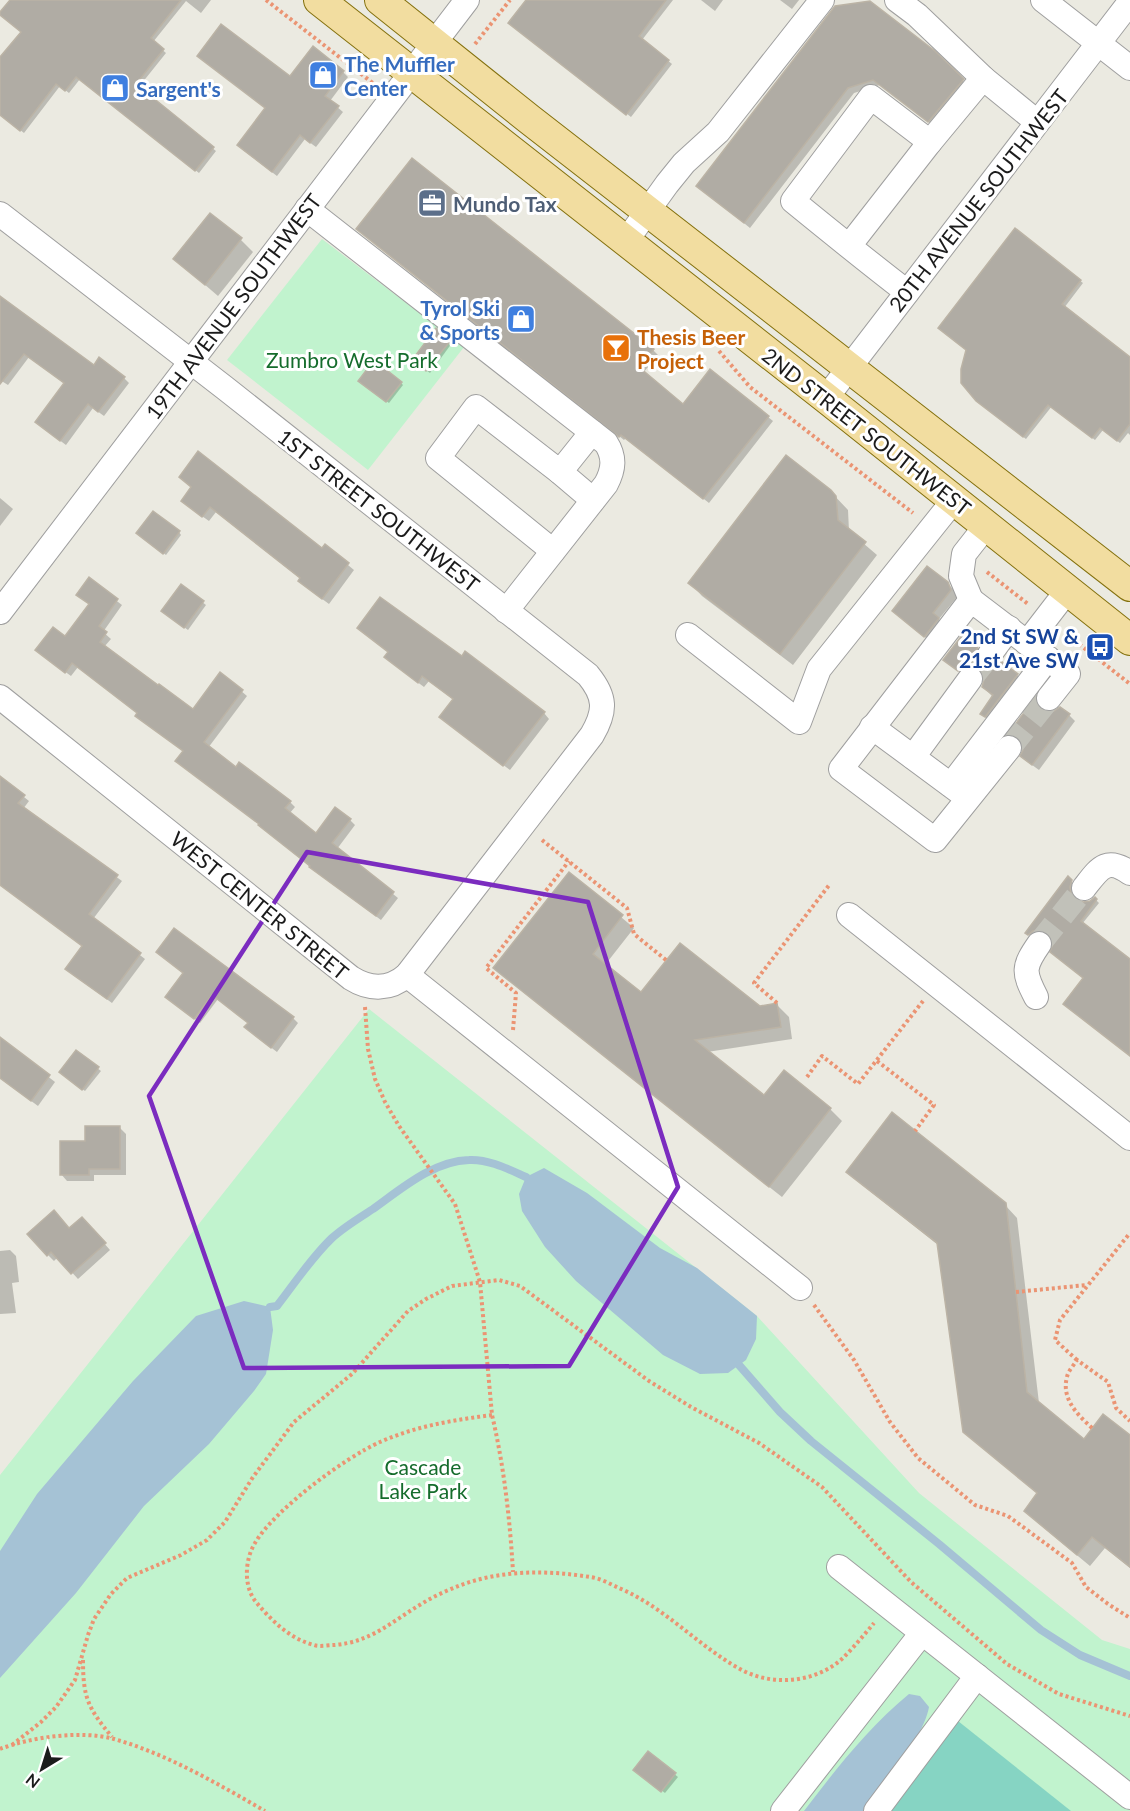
<svg xmlns="http://www.w3.org/2000/svg" width="1130" height="1811" viewBox="0 0 1130 1811" font-family="Lato,sans-serif">
	<rect width="100%" height="100%" fill="#ebeae1"/>
	<g fill="#c1f3ce">
		<path d="M322,239L464,347L368,470L227,360Z"/>
		<path d="M369,1009L757,1316L919,1493L1102,1640L1130,1649V1811H0V1475Z"/>
	</g>
	<path fill="#86d4c3" d="M958,1721L1071,1811H890Z"/>
	<g fill="#a5c2d5">
		<path d="M544,1168L587,1193L660,1248L697,1268L757,1316L756,1339L746,1360L728,1373L700,1374L663,1355L576,1281L545,1247L522,1211L519,1194L526,1177Z"/>
		<path d="M244,1301L270,1307L273,1330L266,1374L254,1391L209,1444L144,1506L76,1593L0,1678V1551L37,1494L133,1381L196,1316Z"/>
		<path d="M909,1694L920,1696L929,1707C924,1736 884,1786 866,1811H804C836,1769 868,1728 909,1694Z"/>
	</g>
	<g fill="#0003">
		<path d="M11,0H211L201,13L186,1L153,42L166,53L138,88L216,151L199,173L80,79L69,93L60,86L24,133L0,114V60L23,32Z"/>
		<path d="M528,0H673L642,40L672,64L631,117L514,26Z"/>
		<path d="M701,0H723L715,11Z"/>
		<path d="M780,0H799L792,9Z"/>
		<path d="M835,7L934,53L968,86L935,127L880,85L854,93L750,228L698,186Z"/>
		<path d="M343,72L348,77L330,101L343,112L316,147L305,139L277,176L243,150L267,108L290,78Z"/>
		<path d="M412,160L653,350L658,355L643,373L683,406L768,417L773,421L709,503L626,438L624,440L362,233Z"/>
		<path d="M1015,230L1083,283L1064,308L1130,359V435L1128,433L1120,443L1103,430L1095,440L1052,406L1026,439L980,403Z"/>
		<path d="M241,240L253,252L218,296L175,259Z"/>
		<path d="M0,298L94,367L124,378L129,383L104,416L93,408L66,445L42,427L65,384L29,357L8,385L0,380Z"/>
		<path d="M450,341L452,343L430,373L416,363Z"/>
		<path d="M362,383H401L403,385L389,403Z"/>
		<path d="M192,488L323,550L325,546L354,570L329,604L306,587L301,579L216,512L209,521L189,507Z"/>
		<path d="M830,491L848,510L849,531L877,555L793,665L702,596L690,583Z"/>
		<path d="M0,498L13,509L0,526Z"/>
		<path d="M179,532L181,535L166,555L140,536Z"/>
		<path d="M89,580L122,605L103,632L111,639L104,647L193,711L221,674L247,696L208,748L236,769L290,802L295,807L289,814L316,835L350,820L355,825L337,849L398,898L381,920L316,872L260,825L184,751L139,714L78,667L71,676L42,655L65,638L90,605Z"/>
		<path d="M947,583L954,590L957,597L939,619L944,625L931,642L900,617Z"/>
		<path d="M181,586L206,605L188,630L165,613Z"/>
		<path d="M359,628L544,713L549,719L510,770L447,723L454,700L429,681L424,687L392,663L386,657L389,653Z"/>
		<path d="M977,647L987,656L985,662V669L1017,675L1026,684L991,723L982,714L993,697L983,687L985,675H973L969,679L945,660Z"/>
		<path d="M1035,701L1041,706L1042,712L1069,715L1075,721L1039,770L1028,762L1024,742L1015,740L1010,734Z"/>
		<path d="M0,778L29,801L23,809L122,881L93,919L145,959L112,1003L72,974L84,947L0,885Z"/>
		<path d="M570,874L634,928L605,965L641,994L760,1008L777,1005L789,1017L792,1039L707,1052L764,1097L830,1109L842,1121L782,1197L507,979L495,967Z"/>
		<path d="M1068,878L1074,884L1072,890L1073,897L1076,901L1082,904L1090,902L1095,899L1099,903L1082,924L1130,960V1055L1085,978L1055,944L1051,934L1043,932L1036,933L1031,937L1027,933Z"/>
		<path d="M185,973L293,1018L298,1023L277,1052L252,1033L249,1023L218,999L200,1023L173,1002Z"/>
		<path d="M0,1039L55,1082L38,1106L0,1078Z"/>
		<path d="M76,1052L101,1071L85,1091L63,1075Z"/>
		<path d="M120,1128L126,1134V1175H94V1181H67L61,1174L86,1142Z"/>
		<path d="M848,1171L1005,1205L1017,1218L1039,1403L1084,1441L1130,1437V1568L1105,1548L1090,1566L1038,1523L1026,1511L1038,1494L964,1431L938,1245L861,1184Z"/>
		<path d="M88,1225L110,1250L78,1279L58,1257L54,1261L48,1255L70,1230Z"/>
		<path d="M10,1250L16,1256L19,1282L12,1283L16,1313L0,1314V1251Z"/>
		<path d="M648,1753L678,1777L665,1793L638,1772Z"/>
	</g>
	<g fill="none" stroke-linecap="round" stroke-linejoin="round">
		<g stroke="#a5c2d5" stroke-width="8">
			<path d="M270,1307L277,1306C295,1283 311,1258 332,1238C344,1227 359,1218 373,1209C401,1189 433,1161 469,1160C489,1159 508,1169 526,1177"/>
			<path d="M739,1365L780,1412L811,1441L939,1544L1041,1630L1080,1655L1130,1676"/>
		</g>
	</g>
	<g fill="#b0aca4" stroke="#bbb3a5" stroke-width="1.5">
		<path d="M10,0H181L151,38L164,49L136,84L214,147L195,171L76,77L65,91L56,84L20,131L0,115V57L21,32L0,15V12Z"/>
		<path d="M526,0H666L639,36L669,60L626,115L508,23Z"/>
		<path d="M870,1L935,51L964,79L928,122L873,80L848,88L744,223L696,186L835,6Z"/>
		<path d="M221,24L290,76L313,46L344,71L325,96L339,106L310,143L300,135L272,172L237,145L265,108L197,56Z"/>
		<path d="M412,158L654,349L639,367L683,404L710,369L769,416L703,499L621,435L619,437L356,229Z"/>
		<path d="M210,213L242,238L205,285L173,259Z"/>
		<path d="M1015,228L1081,280L1062,304L1130,357V424L1117,441L1100,428L1092,438L1048,405L1023,437L976,401L961,383V369L966,350L938,328Z"/>
		<path d="M0,296L94,365L99,357L125,377L98,412L88,404L60,441L35,422L64,383L24,354L0,384Z"/>
		<path d="M436,328L451,340L426,371L412,360Z"/>
		<path d="M374,360L402,382L386,402L358,381Z"/>
		<path d="M198,451L322,548L325,544L349,563L322,599L298,581L300,578L210,507L202,517L181,501L191,487L179,477Z"/>
		<path d="M786,455L831,490L836,496L838,520L866,542L780,654L688,583Z"/>
		<path d="M153,511L180,531L163,554L136,533Z"/>
		<path d="M927,566L948,582L951,590L933,613L939,618L924,637L892,611Z"/>
		<path d="M89,577L118,599L99,626L107,632L100,642L158,685L159,684L193,709L220,672L243,690L204,742L236,767L239,762L291,801L285,808L316,833L335,807L351,819L332,843L394,892L376,916L309,867L310,866L258,825L259,824L175,761L183,751L135,716L137,713L72,663L65,673L35,650L53,627L65,636L89,604L76,595Z"/>
		<path d="M181,584L204,601L184,628L161,611Z"/>
		<path d="M380,597L462,656L465,651L545,712L503,766L439,717L453,699L422,676L418,683L384,657L388,652L357,628Z"/>
		<path d="M963,634L978,646L976,652L977,659L982,666L989,668L995,667L1002,662L1018,674L985,717L980,714L993,695L982,687L984,680L983,673L978,667L971,665L964,666L958,671L943,660Z"/>
		<path d="M1035,698L1036,704L1041,709L1046,712L1054,711L1060,707L1070,714L1032,765L1020,756L1023,750L1022,743L1018,737L1008,734Z"/>
		<path d="M0,776L25,795L18,803L118,875L89,914L141,953L107,999L65,969L82,946L0,885Z"/>
		<path d="M569,872L623,915L593,954L641,992L680,943L760,1006L777,1003L781,1027L695,1040L764,1095L784,1070L831,1108L769,1187L493,968Z"/>
		<path d="M1068,876L1072,880L1070,887L1071,893L1076,900L1083,902L1090,901L1095,897L1097,899L1081,921L1130,959V1056L1063,1004L1083,978L1050,952L1053,944L1052,938L1047,933L1039,930L1033,931L1028,935L1025,933Z"/>
		<path d="M174,928L294,1017L271,1048L244,1027L248,1023L212,995L194,1019L165,997L183,973L156,952Z"/>
		<path d="M0,1037L50,1075L31,1101L0,1078Z"/>
		<path d="M76,1050L99,1067L82,1090L59,1072Z"/>
		<path d="M892,1112L1006,1203L1027,1392L1084,1439L1103,1414L1130,1435V1567L1092,1537L1077,1555L1024,1511L1037,1493L963,1432L937,1243L846,1172Z"/>
		<path d="M85,1126H120V1169H89V1175H60V1141H85Z"/>
		<path d="M54,1210L69,1228L82,1217L106,1243L71,1274L51,1252L47,1256L27,1234Z"/>
		<path d="M648,1751L676,1773L661,1792L633,1770Z"/>
	</g>
	<g fill="none" stroke-linecap="round" stroke-linejoin="round">
		<g stroke="#c1c1b9" stroke-width="24" stroke-dasharray="24 12" stroke-linecap="butt">
			<path d="M970,679L990,654"/>
			<path d="M1009,748L1049,698"/>
			<path d="M1039,944L1084,888"/>
		</g>
		<g stroke="#9f9f9f" stroke-width="26">
			<g id="minor">
				<path d="M897,0L917,15L983,78"/>
				<path d="M1043,0L1130,68"/>
				<path d="M930,142L983,78L1037,122"/>
				<path d="M307,209L606,443C615,457 614,469 606,484L506,611"/>
				<path d="M0,214L225,388L588,675C606,697 606,711 592,735L407,975C390,990 370,990 351,978L0,697"/>
				<path d="M626,241L667,184L684,163L718,132L822,0"/>
				<path d="M849,246L930,142L871,97L793,201C831,232 868,262 907,292"/>
				<path d="M826,398L1130,2"/>
				<path d="M560,472L593,500"/>
				<path d="M553,551L438,458L476,407L560,472L592,432"/>
				<path d="M971,600L961,576L964,554L986,526"/>
				<path d="M0,612L467,0"/>
				<path d="M688,635L799,722L819,669L954,500"/>
				<path d="M1027,643L1067,591"/>
				<path d="M990,654L1009,628"/>
				<path d="M872,727L964,795"/>
				<path d="M1009,748L935,840L841,769L971,600L1068,674L1049,698"/>
				<path d="M913,757L970,679"/>
				<path d="M951,785L1048,658"/>
				<path d="M1084,888C1099,869 1106,856 1130,873"/>
				<path d="M849,915L1130,1138"/>
				<path d="M407,975L800,1288"/>
				<path d="M1036,997C1023,972 1023,967 1039,944"/>
				<path d="M839,1567L1130,1797"/>
				<path d="M783,1811L922,1633"/>
				<path d="M876,1811L977,1676"/>
			</g>
		</g>
		<g stroke="#84710e" stroke-width="32">
			<g id="major">
				<path d="M319,0L826,398L1130,640"/>
				<path d="M380,0L529,119L1130,586"/>
			</g>
		</g>
		<g stroke="#eb9473" stroke-width="4" stroke-dasharray="3 3" stroke-linecap="butt">
			<path d="M266,0L374,84"/>
			<path d="M475,44L510,0"/>
			<path d="M719,351L750,387L913,513"/>
			<path d="M987,572L1028,604"/>
			<path d="M1065,633L1130,684"/>
			<path d="M542,840L627,908L634,934L666,960"/>
			<path d="M777,1003L754,983L830,884"/>
			<path d="M365,1007L368,1049L375,1079L385,1102L399,1126L455,1204L480,1282L492,1415C504,1466 510,1520 513,1572"/>
			<path d="M513,1030L516,993L486,968L569,861"/>
			<path d="M877,1061L934,1105L915,1131"/>
			<path d="M807,1077L822,1056L858,1084L923,1001"/>
			<path d="M1016,1292L1087,1285"/>
			<path d="M814,1305L854,1360L890,1422L918,1458L975,1505L1008,1516L1072,1563L1086,1587L1108,1604L1130,1618"/>
			<path d="M1077,1360L1055,1340L1060,1320L1130,1233"/>
			<path d="M492,1415C454,1420 416,1426 380,1442C346,1457 274,1510 255,1543C245,1559 243,1586 256,1602C271,1620 290,1639 314,1645C320,1647 328,1645 334,1645C372,1642 392,1621 423,1603C434,1596 448,1590 461,1585C502,1570 547,1570 590,1577C600,1578 610,1584 619,1588C666,1608 698,1646 740,1669C772,1687 816,1683 843,1658C854,1647 864,1635 874,1623"/>
			<path d="M1092,1428C1078,1415 1061,1399 1067,1377C1068,1371 1074,1365 1077,1360L1108,1382L1116,1408L1130,1421"/>
			<path d="M83,1660C83,1698 88,1708 112,1737"/>
			<path d="M12,1745L41,1722L56,1707L75,1680L88,1635L94,1619L111,1594L127,1578L181,1555L207,1540L225,1522L253,1477L294,1422L352,1374L408,1311L426,1299L452,1286L499,1280L520,1286L649,1381L691,1407L759,1443L822,1487L911,1582L1007,1664L1059,1694L1130,1716"/>
			<path d="M0,1749C31,1737 82,1730 114,1739C167,1754 218,1784 265,1811"/>
		</g>
		<use href="#minor" stroke="#fff" stroke-width="24"/>
		<use href="#major" stroke="#f2dda0" stroke-width="30"/>
	</g>
	<path fill="none" stroke="#7b2cbf" stroke-width="4.5" stroke-linejoin="round" d="M307,852L588,902L678,1187L569,1366L244,1368L149,1096Z"/>
	<defs>
		<g id="shop-square" transform="scale(1.5)"><rect x="-9" y="-9" width="18" height="18" rx="4" fill="#3f7fe0" stroke="#fff"/><path d="M-5-2.5h2.3a2.7 3.5 0 0 1 5.4 0H5L5.5 6h-11ZM-1.5-2.5h3a1.5 2.3 0 0 0-3 0Z" fill="#fff"/></g>
		<g id="office-square" transform="scale(1.5)"><rect x="-9" y="-9" width="18" height="18" rx="4" fill="#5c6f8a" stroke="#fff"/><path d="M-6-3h4V-5.5h4V-3h4V5H-6ZM-1-4.5V-3h2v-1.5ZM-6 0V1H6V0Z" fill="#fff"/></g>
		<g id="bar-square" transform="scale(1.5)"><rect x="-9" y="-9" width="18" height="18" rx="4" fill="#e8710a" stroke="#fff"/><path d="M-6-5H6L.8 .8V4.5H3.5V6h-7V4.5H-.8V.8Z" fill="#fff"/></g>
		<g id="bus-square" transform="scale(1.5)"><rect x="-9" y="-9" width="18" height="18" rx="4" fill="#1a4fb4" stroke="#fff"/><path d="M-5-6H5V4H4V6H2V4H-2V6H-4V4H-5ZM-3.5-4V0h7V-4ZM-3.5 1.2v1.5H-2V1.2ZM2 1.2v1.5H3.5V1.2Z" fill="#fff"/></g>
	</defs>
	<g fill-rule="evenodd">
		<use href="#shop-square" x="323" y="75"/>
		<use href="#shop-square" x="115" y="88"/>
		<use href="#office-square" x="432" y="203"/>
		<use href="#shop-square" x="521" y="319"/>
		<use href="#bar-square" x="616" y="348"/>
		<use href="#bus-square" x="1100" y="647"/>
	</g>
	<g text-anchor="middle" dominant-baseline="central" stroke-width="6" stroke-linejoin="round" paint-order="stroke">
		<g font-size="21" font-weight="bold" fill="#366cbe" stroke="#fff" text-anchor="start">
			<text x="344" y="63">The Muffler<tspan x="344" dy="24">Center</tspan></text>
			<text x="136" y="88">Sargent's</text>
			<text x="500" y="307" text-anchor="end">Tyrol Ski<tspan x="500" dy="24">&amp; Sports</tspan></text>
		</g>
		<g font-size="21" fill="#1b1b1b" stroke="#fff">
			<text transform="translate(978 200) rotate(-52)">20TH AVENUE SOUTHWEST</text>
			<text transform="translate(233 306) rotate(-53)">19TH AVENUE SOUTHWEST</text>
			<text transform="translate(867 431) rotate(38)">2ND STREET SOUTHWEST</text>
			<text transform="translate(379 510) rotate(38)">1ST STREET SOUTHWEST</text>
			<text transform="translate(260 905) rotate(39)">WEST CENTER STREET</text>
		</g>
		<g font-size="21" font-weight="bold" fill="#4e5e75" stroke="#fff" text-anchor="start">
			<text x="453" y="203">Mundo Tax</text>
		</g>
		<g font-size="21" font-weight="bold" fill="#c56008" stroke="#fff" text-anchor="start">
			<text x="637" y="336">Thesis Beer<tspan x="637" dy="24">Project</tspan></text>
		</g>
		<g font-size="21" fill="#156c2c" stroke="#fff">
			<text x="352" y="359">Zumbro West Park</text>
			<text x="423" y="1466">Cascade<tspan x="423" dy="24">Lake Park</tspan></text>
		</g>
		<g font-size="21" font-weight="bold" fill="#164399" stroke="#fff" text-anchor="end">
			<text x="1079" y="635">2nd St SW &amp;<tspan x="1079" dy="24">21st Ave SW</tspan></text>
		</g>
	</g>
	<g transform="translate(42 1769) rotate(218)" stroke="#ffffff" stroke-width="4.5" paint-order="stroke">
	<path d="M0-4.5L10 22L0 15L-10 22Z" fill="#1b1b1b"/>
	<text y="-9" font-size="16" font-weight="bold" text-anchor="middle" fill="#1b1b1b">N</text>
	</g>
</svg>
